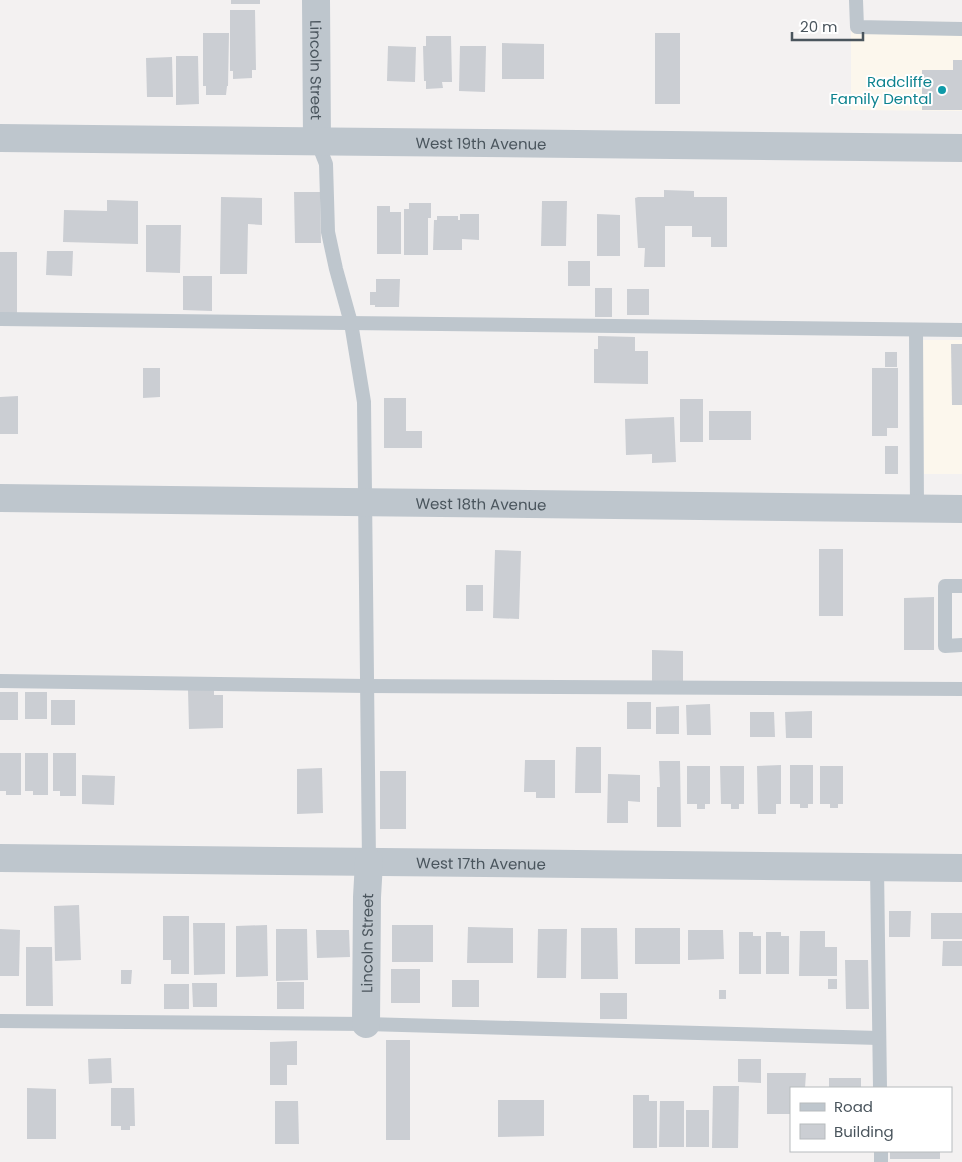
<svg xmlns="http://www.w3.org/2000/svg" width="962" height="1162" viewBox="0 0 962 1162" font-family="Poppins,sans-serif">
	<rect width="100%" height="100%" fill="#f3f1f1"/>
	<g fill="#fcf7ed">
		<path d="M851,21L962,22V111L851,110Z"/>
		<path d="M922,340H962V474H924Z"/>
	</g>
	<g fill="#cbced3">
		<rect x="231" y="0" width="29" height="4"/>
		<path d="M230,10H255L256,70H252V78L233,79V71H230Z"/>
		<path d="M203,33H229L228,86H227L226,95H206V86H203Z"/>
		<rect x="655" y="33" width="25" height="71"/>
		<path d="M426,36H451L452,82H442L443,88L426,89V81H424L423,46H426Z"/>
		<path d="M502,43L544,44V79H502Z"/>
		<path d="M388,46L416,47L415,82L387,81Z"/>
		<path d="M460,46H486L485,92L459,91Z"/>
		<path d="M176,56H198L199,104L176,105Z"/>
		<path d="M172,57L173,97H147L146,58Z"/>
		<path d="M953,60H962V110H922V70H953Z"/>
		<path d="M664,190L694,191V197H727V247H711V237H692V226H665V267H644L645,248H638L635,198L638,197H664Z"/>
		<path d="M294,192H320L321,243H295Z"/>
		<path d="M221,197L262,198V225L248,224L247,274H220Z"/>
		<path d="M107,200L138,201V244L63,242L64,210L107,211Z"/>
		<path d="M542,201H567L566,246H541Z"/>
		<path d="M409,203H431V218H428V255H404V209H409Z"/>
		<path d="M377,206H390V212H401V254H377Z"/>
		<path d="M460,214H479V240L462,239V250H433L434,220H437V216H458V220H460Z"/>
		<path d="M597,214L620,215V256H597Z"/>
		<path d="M146,225H181L180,273L146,272Z"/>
		<path d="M47,251H73L72,276L46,275Z"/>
		<rect x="0" y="252" width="17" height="61"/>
		<rect x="568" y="261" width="22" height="25"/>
		<path d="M183,276H212V311L183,310Z"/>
		<path d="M376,279H400L399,307H375V305H370V292H376Z"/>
		<rect x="595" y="288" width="17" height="29"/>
		<rect x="627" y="289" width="22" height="26"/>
		<path d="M598,336L635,337V351H648V384L594,383V349H598Z"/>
		<path d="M951,344H962V405H952Z"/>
		<rect x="885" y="352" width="12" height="15"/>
		<path d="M143,368H160V397L143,398Z"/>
		<path d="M872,368H898V428H887V436H872Z"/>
		<path d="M18,396V434H0V397Z"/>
		<path d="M384,398H406V431H422V448H384Z"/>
		<rect x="680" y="399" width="23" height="43"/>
		<rect x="709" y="411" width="42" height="29"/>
		<path d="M674,417L676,462L652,463V454L626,455L625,419Z"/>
		<rect x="885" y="446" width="13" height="28"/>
		<rect x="819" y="549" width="24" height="67"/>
		<path d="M495,550L521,551L519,619L493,618Z"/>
		<rect x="466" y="585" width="17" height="26"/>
		<path d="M934,597V650H904V598Z"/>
		<path d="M652,650L683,651V681H652Z"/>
		<path d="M188,690H214V695H223V728L189,729Z"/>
		<rect x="0" y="692" width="18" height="28"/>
		<rect x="25" y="692" width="22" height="27"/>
		<rect x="51" y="700" width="24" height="25"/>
		<rect x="627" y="702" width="24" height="27"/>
		<path d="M710,704L711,735H687L686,705Z"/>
		<path d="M679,706V734H656V707Z"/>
		<path d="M812,711V738H786L785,712Z"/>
		<path d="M750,712H774L775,737H750Z"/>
		<path d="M576,747H601V793H575Z"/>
		<path d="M0,753H21V795H6V791H0Z"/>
		<path d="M25,753H48V795H33V791H25Z"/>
		<path d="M53,753H76V796H60V791H53Z"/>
		<path d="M525,760H555V798H536V792H524Z"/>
		<path d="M659,761H680L681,827H657V787H660Z"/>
		<path d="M781,765V804H776V814H758L757,766Z"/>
		<path d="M790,765H813V804H808V808H800V804H790Z"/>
		<path d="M687,766H710V804H705V809H697V804H687Z"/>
		<path d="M720,766H744V804H739V809H731V804H721Z"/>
		<path d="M820,766H843V804H838V808H830V804H820Z"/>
		<path d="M322,768L323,813L297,814V769Z"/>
		<rect x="380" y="771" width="26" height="58"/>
		<path d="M608,774L640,775V802L628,801V823H607Z"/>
		<path d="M82,775L115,776L114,805L82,804Z"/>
		<path d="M79,905L81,960L55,961L54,906Z"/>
		<path d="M889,911H911L910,937H889Z"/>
		<rect x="931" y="913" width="31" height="26"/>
		<path d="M163,916H189V974H171V960H163Z"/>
		<path d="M193,923H225V974L194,975Z"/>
		<path d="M267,925L268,976L236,977V926Z"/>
		<rect x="392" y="925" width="41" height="37"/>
		<path d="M468,927L513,928V963H467Z"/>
		<path d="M581,928H617L618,979H581Z"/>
		<rect x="635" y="928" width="45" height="36"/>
		<path d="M0,929L20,930L19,976H0Z"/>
		<path d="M276,929H307L308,980L276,981Z"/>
		<path d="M538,929H567L566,978H537Z"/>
		<path d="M316,930H349L350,957L317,958Z"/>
		<path d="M688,930H723L724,959L688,960Z"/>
		<path d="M800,931H825V947H837V976H799Z"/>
		<path d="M739,932H753V936H761V974H739Z"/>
		<path d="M766,932H781V936H789V974H766Z"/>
		<path d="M943,941H962V966H942Z"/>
		<path d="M26,947H52L53,1006H26Z"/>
		<path d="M845,960H868L869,1009H846Z"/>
		<rect x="391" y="969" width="29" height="34"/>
		<path d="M121,970H132L131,984H121Z"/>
		<rect x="828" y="979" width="9" height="10"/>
		<rect x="452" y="980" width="27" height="27"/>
		<rect x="277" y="982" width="27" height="27"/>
		<path d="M192,983H217V1007H193Z"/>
		<rect x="164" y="984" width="25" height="25"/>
		<rect x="719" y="990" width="7" height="9"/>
		<rect x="600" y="993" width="27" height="26"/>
		<rect x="386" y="1040" width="24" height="100"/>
		<path d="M297,1041V1065H287V1085H270V1042Z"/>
		<path d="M111,1058L112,1083L89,1084L88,1059Z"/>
		<path d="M738,1059H761V1083L738,1082Z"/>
		<path d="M767,1073H806L805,1088H791V1114H767Z"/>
		<rect x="829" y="1078" width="32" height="10"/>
		<path d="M713,1086H739L738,1148H712Z"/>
		<path d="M27,1088L56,1089V1139H27Z"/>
		<path d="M111,1088H134L135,1126H130V1130H121V1126H111Z"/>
		<path d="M633,1095H649V1101H657V1148H633Z"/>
		<path d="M498,1100H544V1136L498,1137Z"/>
		<path d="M275,1101H298L299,1144H275Z"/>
		<path d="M660,1101H684V1147H659Z"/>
		<rect x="686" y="1110" width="23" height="37"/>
		<rect x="890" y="1151" width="50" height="8"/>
	</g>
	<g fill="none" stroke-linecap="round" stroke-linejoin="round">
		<g stroke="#bec6cd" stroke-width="14">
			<path d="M856,0L857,27L962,29"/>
			<path d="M317,141L326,164L328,232L336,269L351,323L364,402L369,862"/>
			<path d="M0,319L962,330"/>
			<path d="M916,330L917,509"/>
			<path d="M962,586H945V646L962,645"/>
			<path d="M0,681L367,686L962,689"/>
			<path d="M877,867L880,1088"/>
			<path d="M0,1021L366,1024L879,1038"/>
			<path d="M881,1151V1162"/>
		</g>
		<g stroke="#bec6cd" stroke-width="28">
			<path id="s1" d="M316,0L317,141"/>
			<path id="s2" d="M0,498L962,509"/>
			<path id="s3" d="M0,858L962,868"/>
			<path id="s4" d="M366,1024L367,897L369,862"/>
		</g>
		<path stroke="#bec6cd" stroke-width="28" id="s5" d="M0,138L962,148"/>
	</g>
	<circle fill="#0f9aa8" stroke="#fff" stroke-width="2" cx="942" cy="90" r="5"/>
	<g text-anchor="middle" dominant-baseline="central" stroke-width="4" stroke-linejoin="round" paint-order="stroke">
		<g font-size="15" fill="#4a555d" stroke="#fff">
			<text stroke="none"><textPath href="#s1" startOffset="70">Lincoln Street</textPath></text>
			<text stroke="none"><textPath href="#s5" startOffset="481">West 19th Avenue</textPath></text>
			<text stroke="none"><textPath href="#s2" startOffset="481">West 18th Avenue</textPath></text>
			<text stroke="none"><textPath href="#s3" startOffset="481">West 17th Avenue</textPath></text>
			<text stroke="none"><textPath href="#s4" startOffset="81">Lincoln Street</textPath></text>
		</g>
		<g font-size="15" fill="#0d838f" stroke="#fff" text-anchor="end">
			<text x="932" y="81">Radcliffe<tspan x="932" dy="17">Family Dental</tspan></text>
		</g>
	</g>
	<rect x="790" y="1087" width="162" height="65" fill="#ffffff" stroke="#b7bbbe"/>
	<rect x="800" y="1103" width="25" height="8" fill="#bec6cd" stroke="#b7bbbe"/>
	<text x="834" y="1112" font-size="15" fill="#4a555d">Road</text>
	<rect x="800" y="1124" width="25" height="15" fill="#cbced3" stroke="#b7bbbe"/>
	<text x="834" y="1137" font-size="15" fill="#4a555d">Building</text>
	<path d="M792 32v8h71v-8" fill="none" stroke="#4a555d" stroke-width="2.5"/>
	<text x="800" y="32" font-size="15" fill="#4a555d" stroke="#ffffff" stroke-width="4" paint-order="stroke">20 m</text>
</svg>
